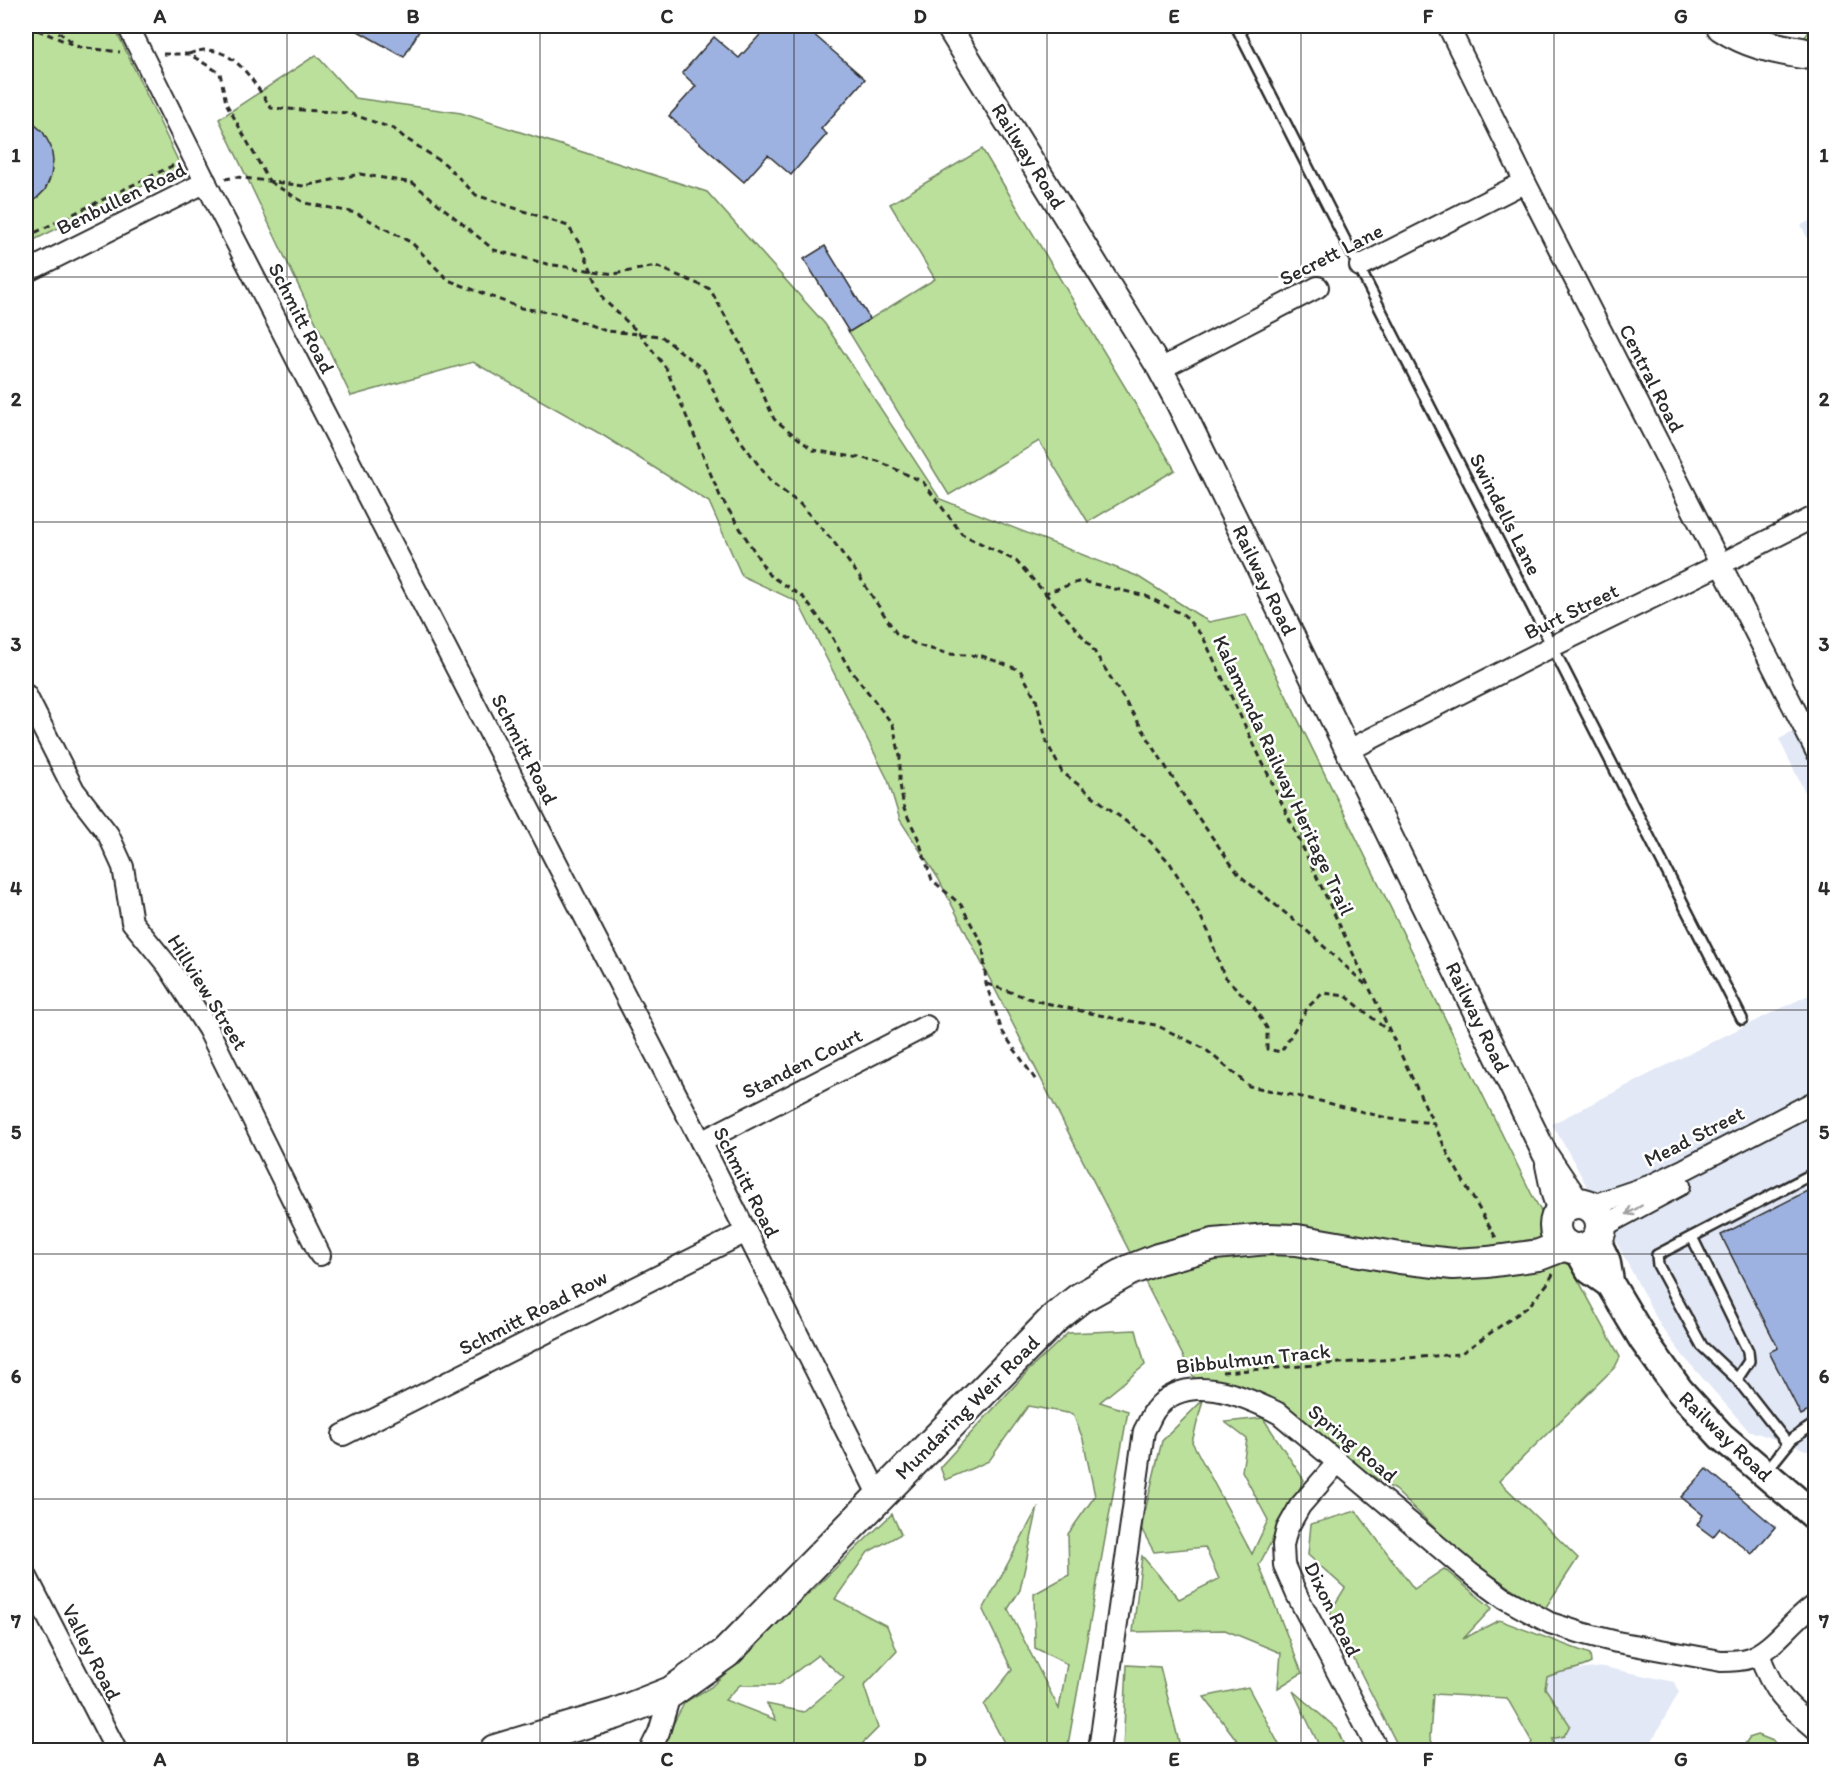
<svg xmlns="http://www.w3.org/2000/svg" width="1841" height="1776" viewBox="0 0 1841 1776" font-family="Itim,sans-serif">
	<rect width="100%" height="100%" fill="#fff"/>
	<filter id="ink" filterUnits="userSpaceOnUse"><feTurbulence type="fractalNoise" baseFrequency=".0167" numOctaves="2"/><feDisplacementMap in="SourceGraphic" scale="12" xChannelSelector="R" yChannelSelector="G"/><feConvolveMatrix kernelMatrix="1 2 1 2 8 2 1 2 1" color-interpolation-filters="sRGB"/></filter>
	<g filter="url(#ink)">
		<g fill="#e2e8f6">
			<path d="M1815,218V253L1801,225Z"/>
			<path d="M1815,721V813L1779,739Z"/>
			<path d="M1815,992V1455L1812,1452L1748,1430L1684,1357L1660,1325L1575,1164L1552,1124L1716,1040Z"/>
			<path d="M1604,1667L1674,1682L1679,1692L1647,1750H1555L1553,1740L1565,1737L1570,1724L1545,1687L1548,1677L1559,1672Z"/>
		</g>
		<g fill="#bbe09b" stroke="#738663" stroke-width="1.5" fill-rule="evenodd">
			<path d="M26,26H114L181,167L26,244Z"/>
			<path d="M1807,26H1815V48L1804,43V38L1808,33Z"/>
			<path d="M316,55L355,98L461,113L707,192L825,324L940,499L1137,576L1209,622L1246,614L1531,1193L1620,1357L1615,1367L1499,1481L1578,1558L1544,1610L1466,1558L1395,1490L1341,1456L1266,1396L1201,1391L938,878L900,820L888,780L798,602L742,576L709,502L604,436L473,362L351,396L219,119Z"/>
			<path d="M982,149L1175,470L1088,522L1039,441L949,495L849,332L935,279L890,204Z"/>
			<path d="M1136,1330L1145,1365L1100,1402L1128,1411L1067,1750H1008L984,1705L1012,1670L983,1610L1038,1507L1020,1590L1008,1609L1059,1709L1067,1664L1035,1648L1034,1594L1069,1575L1068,1534L1095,1496L1083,1439L1073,1414L1028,1406L989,1461L945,1480L940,1467L1028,1371L1068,1333Z"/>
			<path d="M1203,1400L1192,1442L1252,1554L1268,1520L1242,1471L1247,1439L1225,1422L1263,1418L1304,1480L1259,1565L1302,1673L1278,1688L1281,1653L1225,1630L1133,1632L1142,1556L1179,1599L1219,1579L1205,1547L1154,1552L1141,1528L1162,1441Z"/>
			<path d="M1356,1511L1414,1589L1444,1569L1492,1608L1463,1639L1499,1620L1590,1654L1591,1663C1577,1671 1561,1670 1547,1677L1545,1688L1570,1725L1564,1736L1552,1739L1554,1750H1528L1532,1742L1507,1698L1433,1694L1430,1737L1435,1750H1400L1330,1612L1345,1588L1308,1555L1311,1524Z"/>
			<path d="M892,1514L901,1534L868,1552L835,1599L887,1626L897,1651L864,1686L878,1728L856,1750H659L685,1702L711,1687ZM818,1655L844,1678L804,1712L767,1704L776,1720L725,1700L740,1685H778Z"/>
			<path d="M1127,1665L1160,1667L1181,1750H1123Z"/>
			<path d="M1248,1687L1282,1750H1238L1239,1743L1204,1697Z"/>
			<path d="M1293,1691L1337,1729L1346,1750H1319L1317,1741Z"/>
			<path d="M1758,1735L1773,1741L1782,1750H1741L1749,1738Z"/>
		</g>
		<g fill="#9db2e0" stroke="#2b2b2b" stroke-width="1.5">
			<path d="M349,26H422L404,57Z"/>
			<path d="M768,26H804L865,79L821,129L827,134L791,175L768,155L744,182L669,116L696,86L682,73L714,37L739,58Z"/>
			<path d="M26,117L43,132L51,147L53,161L51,176L45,190L26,209Z"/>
			<path d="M825,246L870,319L849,332L804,259Z"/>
			<path d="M1815,1187V1408L1801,1415L1769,1352L1778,1348L1721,1235Z"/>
			<path d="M1707,1469L1775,1527L1752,1554L1720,1528L1713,1537L1697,1525L1703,1515L1681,1497Z"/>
		</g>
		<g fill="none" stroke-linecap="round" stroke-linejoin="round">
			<g stroke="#2b2b2b" stroke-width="14">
				<g id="service">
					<path d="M1236,26L1742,1019"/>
					<path d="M1692,1237L1748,1351L1749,1361L1737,1379L1788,1444"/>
					<path d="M1737,1379L1702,1346L1658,1265L1657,1255L1816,1172"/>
					<path d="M1767,1470L1792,1439L1816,1423"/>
				</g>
			</g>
			<g stroke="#2b2b2b" stroke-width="24">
				<g id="minor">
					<path d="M128,26L218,207L701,1142L879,1496"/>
					<path d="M1448,26L1525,182L1816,751"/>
					<path d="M1360,266L1525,182"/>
					<path d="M26,272L206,182"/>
					<path d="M1160,369L1318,287"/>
					<path d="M26,695L74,790L108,834L123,867L132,922L168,966L208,1029L320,1255"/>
					<path d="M1349,750L1553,646L1721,564L1816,516"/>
					<path d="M701,1142L926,1026"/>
					<path d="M1590,1206L1649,1186L1685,1169L1816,1101"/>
					<path d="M1600,1228L1680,1185"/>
					<path d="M343,1435L746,1232"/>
					<path d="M1338,1462L1300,1506L1287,1529L1283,1545L1284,1565L1297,1595L1378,1750"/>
					<path d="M26,1575L116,1750"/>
					<path d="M1759,1654C1773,1693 1785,1703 1816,1729"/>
					<path d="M650,1750L659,1732L671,1692"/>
					<path d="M1099,1750L1144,1431C1148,1424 1151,1416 1155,1410C1186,1370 1245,1396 1280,1414L1470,1573L1504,1598L1550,1623L1585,1634L1617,1642L1721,1661C1730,1661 1741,1661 1749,1658C1774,1650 1793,1618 1816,1604"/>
				</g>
			</g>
			<g stroke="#2b2b2b" stroke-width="28">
				<g id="tertiary">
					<path d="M948,26L1160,369L1179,404L1545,1154L1578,1203"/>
					<path d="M1548,1165L1554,1194L1560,1211"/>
				</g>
			</g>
			<g stroke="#2b2b2b" stroke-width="32">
				<g id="secondary">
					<path d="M1596,1240L1606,1261L1610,1284L1644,1341L1679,1390L1721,1436L1816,1517"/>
					<path d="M1578,1249L1590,1270L1610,1284"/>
				</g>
			</g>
			<g stroke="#2b2b2b" stroke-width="34">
				<g id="primary">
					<path d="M1722,26C1748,43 1772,48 1802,53"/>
					<circle cx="1578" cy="1226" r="23"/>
					<path d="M495,1750L615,1714L671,1692L726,1653L1055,1318L1080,1298L1130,1270L1158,1259L1214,1244L1267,1239L1297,1240L1400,1258L1453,1264L1488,1262L1539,1255L1565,1245"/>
				</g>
			</g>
			<g stroke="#2b2b2b" stroke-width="3" stroke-dasharray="6 4.5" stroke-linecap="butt">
				<path d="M28,26L79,47L120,52"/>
				<path d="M50,26L75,44"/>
				<path d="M163,54H189L220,73L226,103L269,181"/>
				<path d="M189,54C229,37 252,79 271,108L349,113L394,129L405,138L445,164L476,195L568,226L581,246L604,300L640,334L666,368L720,496L769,575L803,597L829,631L847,665L893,725L900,756V784L904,809L918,838L932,880L961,905L983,946L986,984L1002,1031L1037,1082"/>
				<path d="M225,179L237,177L304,186L360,174L413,183L494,250L547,264L614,274L656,266L710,289L740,342L774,419L813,450L878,461L923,482L962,534L1016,561L1045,593L1081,581L1146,596L1184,615L1203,637L1450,1158L1496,1238"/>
				<path d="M270,182L305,203L356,213L412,243L448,280L521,308L561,314L606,331L661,336L704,370L730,426L771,482L800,504L833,541L859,576L896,633L917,645L949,654L982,656L1020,670L1036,699L1047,743L1062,772L1146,837L1170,863L1192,900L1208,931L1224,976L1252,1004L1267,1028V1049L1281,1052L1308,1007L1323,993L1346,996L1388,1031"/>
				<path d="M26,237L176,164"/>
				<path d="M1045,593L1091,646L1190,806L1239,875L1306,930L1367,986"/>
				<path d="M987,984L1037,1001L1117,1019L1156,1025L1205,1049L1249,1086L1320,1101L1391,1119L1434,1123"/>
				<path d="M1222,1372L1460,1354L1529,1306L1548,1283L1553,1274"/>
			</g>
			<use href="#service" stroke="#fff" stroke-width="9"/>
			<use href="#minor" stroke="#fff" stroke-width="20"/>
			<use href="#tertiary" stroke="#fff" stroke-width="24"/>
			<use href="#secondary" stroke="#fff" stroke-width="27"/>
			<use href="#primary" stroke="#fff" stroke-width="30"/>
		</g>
		<defs><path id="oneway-shaft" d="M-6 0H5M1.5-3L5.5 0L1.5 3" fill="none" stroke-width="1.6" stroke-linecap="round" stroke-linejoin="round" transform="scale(1.5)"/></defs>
		<use stroke="#a0a0a0" href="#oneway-shaft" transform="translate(1634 1210) rotate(150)"/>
	</g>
	<path fill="none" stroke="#2b2b2b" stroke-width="1.5" stroke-opacity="0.55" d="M287,26V1750M540,26V1750M794,26V1750M1047,26V1750M1301,26V1750M1554,26V1750M26,277H1816M26,522H1816M26,766H1816M26,1010H1816M26,1254H1816M26,1499H1816"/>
	<g text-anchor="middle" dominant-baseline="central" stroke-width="5" stroke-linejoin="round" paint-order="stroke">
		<g font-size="21" fill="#2b2b2b" stroke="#fff">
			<text transform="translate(1029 156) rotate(58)">Railway Road</text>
			<text transform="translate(121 198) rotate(-26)">Benbullen Road</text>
			<text transform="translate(1331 254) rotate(-27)">Secrett Lane</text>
			<text transform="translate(302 318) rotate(63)">Schmitt Road</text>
			<text transform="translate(1652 378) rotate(63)">Central Road</text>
			<text transform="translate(1506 514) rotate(63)">Swindells Lane</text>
			<text transform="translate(1265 580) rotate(64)">Railway Road</text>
			<text transform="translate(1571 611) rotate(-26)">Burt Street</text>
			<text transform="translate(525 749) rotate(63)">Schmitt Road</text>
			<text transform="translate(1284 775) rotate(65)">Kalamunda Railway Heritage Trail</text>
			<text transform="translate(208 992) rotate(58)">Hillview Street</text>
			<text transform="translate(1478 1017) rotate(64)">Railway Road</text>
			<text transform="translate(802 1063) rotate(-27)">Standen Court</text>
			<text transform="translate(1694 1136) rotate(-27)">Mead Street</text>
			<text transform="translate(747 1182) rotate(63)">Schmitt Road</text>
			<text transform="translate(533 1312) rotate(-27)">Schmitt Road Row</text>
			<text transform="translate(1253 1358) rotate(-6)">Bibbulmun Track</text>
			<text transform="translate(967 1407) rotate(-45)">Mundaring Weir Road</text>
			<text transform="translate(1726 1436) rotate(44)">Railway Road</text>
			<text transform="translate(1353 1443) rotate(40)">Spring Road</text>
			<text transform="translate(1333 1609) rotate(64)">Dixon Road</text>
			<text transform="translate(92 1652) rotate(63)">Valley Road</text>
		</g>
	</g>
	<rect width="1841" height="1776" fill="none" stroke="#fff" stroke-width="66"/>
	<rect x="33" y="33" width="1775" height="1710" fill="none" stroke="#2b2b2b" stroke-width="2"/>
	<g font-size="20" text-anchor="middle" font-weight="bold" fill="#2b2b2b">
		<text x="160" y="23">A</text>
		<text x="413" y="23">B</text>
		<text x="667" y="23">C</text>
		<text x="920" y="23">D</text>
		<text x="1174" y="23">E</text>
		<text x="1428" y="23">F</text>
		<text x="1681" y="23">G</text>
		<text x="16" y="162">1</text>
		<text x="1824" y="162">1</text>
		<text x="16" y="406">2</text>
		<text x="1824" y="406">2</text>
		<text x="16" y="651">3</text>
		<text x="1824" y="651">3</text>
		<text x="16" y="895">4</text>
		<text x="1824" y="895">4</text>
		<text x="16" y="1139">5</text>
		<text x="1824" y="1139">5</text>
		<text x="16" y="1383">6</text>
		<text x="1824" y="1383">6</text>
		<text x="16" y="1628">7</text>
		<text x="1824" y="1628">7</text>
		<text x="160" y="1766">A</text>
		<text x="413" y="1766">B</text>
		<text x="667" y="1766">C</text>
		<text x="920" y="1766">D</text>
		<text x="1174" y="1766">E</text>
		<text x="1428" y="1766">F</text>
		<text x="1681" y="1766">G</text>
	</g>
</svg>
